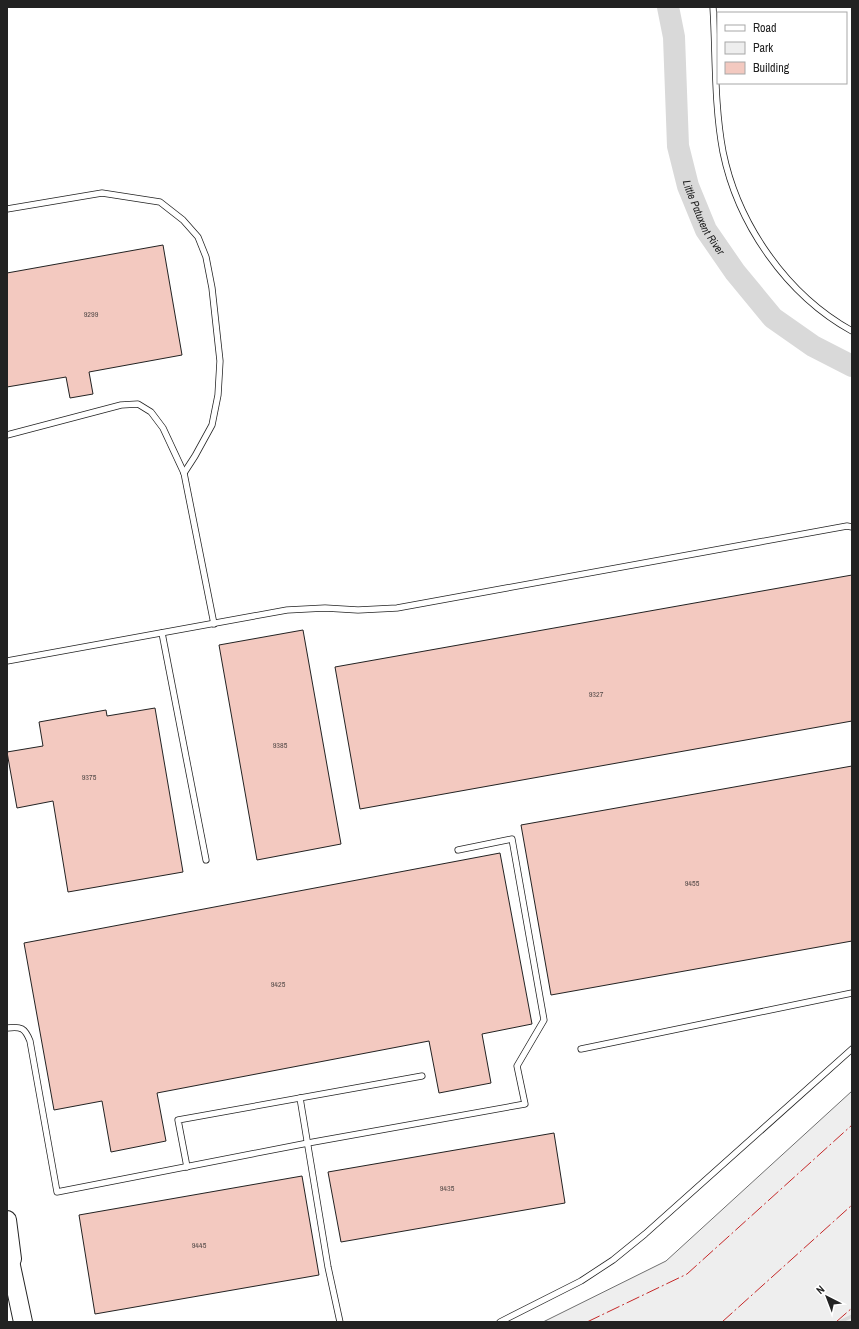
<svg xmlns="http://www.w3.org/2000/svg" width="859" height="1329" viewBox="0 0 859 1329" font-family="'Archivo Narrow',sans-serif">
	<rect width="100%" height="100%" fill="#fff"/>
	<path fill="#eee" stroke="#6f6f6f" d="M852,1091V1322H543L666,1261Z"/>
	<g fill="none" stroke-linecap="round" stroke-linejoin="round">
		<path stroke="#d9d9d9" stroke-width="3.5" d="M840,1322L852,1316"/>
		<path stroke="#d9d9d9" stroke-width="22" id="s1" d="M668,7L674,37L678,146L688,186L706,230L735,272L773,318L813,346L852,366"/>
	</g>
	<g fill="#f3c9c0" stroke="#222">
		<path d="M163,245L182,355L89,372L93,394L70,398L66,377L7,387V273Z"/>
		<path d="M852,575V721L360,809L335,667Z"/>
		<path d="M303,630L341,844L257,860L219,645Z"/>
		<path d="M155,708L183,872L68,892L53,801L17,808L7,752L43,746L39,722L106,710L107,716Z"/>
		<path d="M852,766V941L551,995L521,825Z"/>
		<path d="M500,853L532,1024L482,1034L491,1083L439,1093L429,1041L157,1093L166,1141L111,1152L102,1101L54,1110L24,943Z"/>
		<path d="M554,1133L565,1203L341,1242L328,1172Z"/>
		<path d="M302,1176L319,1275L95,1314L79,1215Z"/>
	</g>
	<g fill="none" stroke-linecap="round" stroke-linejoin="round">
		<g stroke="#222" stroke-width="7">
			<g id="lane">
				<path d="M713,7C716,55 714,104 723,152C738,225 787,295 852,331"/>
				<path d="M7,209L102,193L160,202L183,220L198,237L206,257L212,288L220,361L218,395L212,425L195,456L184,473"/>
				<path d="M7,435L121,405L138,404L151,412L163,428L184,473L214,624"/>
				<path d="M162,633L206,860"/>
				<path d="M7,661L287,610L325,608L358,610L397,608L847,526L852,527"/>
				<path d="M7,1028C21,1026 25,1028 30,1041L57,1192L308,1143L525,1104L517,1066L544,1020L512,839L458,850"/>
				<path d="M581,1049L852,993"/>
				<path d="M300,1098L328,1267L340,1322"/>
				<path d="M187,1167L178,1120L422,1076"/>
				<path d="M500,1322L581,1281L613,1260L645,1234L852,1049"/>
			</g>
		</g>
		<g stroke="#222" stroke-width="20">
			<g id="primary">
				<path d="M7,1220L12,1259"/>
				<path d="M7,1247L23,1322"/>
			</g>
		</g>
		<use href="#lane" stroke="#fff" stroke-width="5.5"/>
		<use href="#primary" stroke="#fff" stroke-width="18"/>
		<g stroke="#c62828" stroke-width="1" stroke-dasharray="14 3 2 3" stroke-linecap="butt">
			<path d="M587,1322L687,1274L852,1125"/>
			<path d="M722,1322L852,1205"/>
			<path d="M836,1322L852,1308"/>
		</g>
	</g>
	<g text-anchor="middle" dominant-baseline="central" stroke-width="3" stroke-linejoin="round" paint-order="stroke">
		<g font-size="8" fill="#564c4a">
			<text x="91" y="314">9299</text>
			<text x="596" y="694">9327</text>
			<text x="280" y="745">9385</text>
			<text x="89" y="777">9375</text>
			<text x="692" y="883">9455</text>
			<text x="278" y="984">9425</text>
			<text x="447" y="1188">9435</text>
			<text x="199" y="1245">9445</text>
		</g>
		<g font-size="11" font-style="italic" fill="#222" stroke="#fff">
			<text stroke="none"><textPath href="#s1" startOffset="216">Little Patuxent River</textPath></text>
		</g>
	</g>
	<rect width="859" height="1329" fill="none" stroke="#222222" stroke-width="16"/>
	<rect x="717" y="12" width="130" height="72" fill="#ffffff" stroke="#a7a7a7"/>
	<rect x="725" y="25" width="20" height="6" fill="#ffffff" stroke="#a7a7a7"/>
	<text x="753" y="32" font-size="12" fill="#222222">Road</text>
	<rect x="725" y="42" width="20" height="12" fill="#eeeeee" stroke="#a7a7a7"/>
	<text x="753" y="52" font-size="12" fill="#222222">Park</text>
	<rect x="725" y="62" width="20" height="12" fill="#f3c9c0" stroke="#a7a7a7"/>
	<text x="753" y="72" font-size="12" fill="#222222">Building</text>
	<g transform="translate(827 1297) rotate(318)" stroke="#ffffff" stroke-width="3" paint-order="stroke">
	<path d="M0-3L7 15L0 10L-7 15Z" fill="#222222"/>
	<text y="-6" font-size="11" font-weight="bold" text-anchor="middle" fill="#222222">N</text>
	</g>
</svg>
